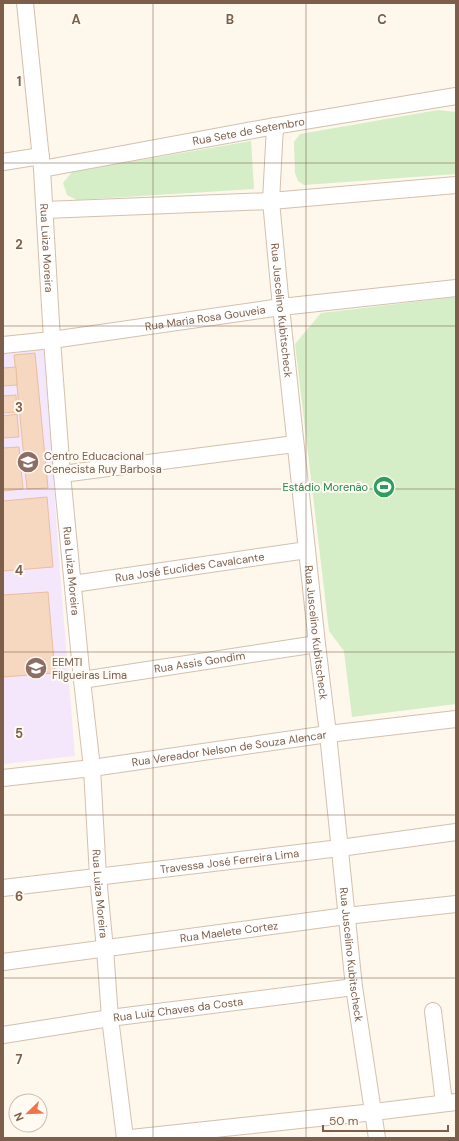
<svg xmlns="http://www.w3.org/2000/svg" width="459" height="1141" viewBox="0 0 459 1141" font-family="'DM Sans',sans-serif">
	<rect width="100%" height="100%" fill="#fef7eb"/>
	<path fill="#f4e7fb" d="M44,347L60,572L75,756L3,764V351Z"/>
	<g fill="#d5eec7">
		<path d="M438,110L456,112V174L304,185L298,181L295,173L294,142L300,134Z"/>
		<path d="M251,141L254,189L77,200L67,195L63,183L72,172Z"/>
		<path d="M456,297V704L352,717L344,651L329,631L295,344L321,313Z"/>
	</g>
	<g fill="#f6d7c0" stroke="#eabe9e">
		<path d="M35,353L48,488L27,489L14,355Z"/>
		<path d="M16,367L17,385L3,386V368Z"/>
		<path d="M16,395L17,412L3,413V396Z"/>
		<path d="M17,414L19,437L3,438V416Z"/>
		<path d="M19,447L23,489L3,491V448Z"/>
		<path d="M47,497L53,567L3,571V501Z"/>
		<path d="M48,592L55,673L3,677V595Z"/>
	</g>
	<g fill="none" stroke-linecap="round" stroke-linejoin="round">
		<g stroke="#d3c0ae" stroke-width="18">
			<g id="minor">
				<path id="s1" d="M25,3L42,169L52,340L62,474L82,680L92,768L98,877L105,949L110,1018L125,1138"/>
				<path id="s2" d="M275,126L271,201L281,307L317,644L328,734L354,987L377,1138"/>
				<path d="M3,162L41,156"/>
				<path id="s3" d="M42,169L275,126L456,96"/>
				<path d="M45,210L271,201L456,185"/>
				<path id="s4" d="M3,345L52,340L281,307L456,288"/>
				<path d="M62,474L295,444"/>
				<path id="s5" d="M73,584L307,550"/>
				<path id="s6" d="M82,680L317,644"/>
				<path id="s7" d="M3,778L92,768L328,734L456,719"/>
				<path id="s8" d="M3,888L340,848L456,832"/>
				<path id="s9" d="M3,962L346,916L456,904"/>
				<path d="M433,1011L444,1103"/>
				<path id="s10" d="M3,1035L110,1018L354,987"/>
				<path d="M131,1138L374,1112L456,1102"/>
			</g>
		</g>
		<use href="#minor" stroke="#fff" stroke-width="16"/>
	</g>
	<path fill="none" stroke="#7d5e4a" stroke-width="1" stroke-opacity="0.55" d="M153,3V1138M306,3V1138M3,163H456M3,326H456M3,489H456M3,652H456M3,815H456M3,978H456"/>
	<defs>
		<g id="school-disc" transform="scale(1.15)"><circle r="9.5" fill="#8d6e63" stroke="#fffbf3"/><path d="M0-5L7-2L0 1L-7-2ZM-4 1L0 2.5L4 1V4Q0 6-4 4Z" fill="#fff"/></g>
		<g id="stadium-disc" transform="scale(1.15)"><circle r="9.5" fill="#2e9e5b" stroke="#fffbf3"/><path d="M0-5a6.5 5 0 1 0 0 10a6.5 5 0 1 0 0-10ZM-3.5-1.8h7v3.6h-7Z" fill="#fff"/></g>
	</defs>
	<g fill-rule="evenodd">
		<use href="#school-disc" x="28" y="462"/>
		<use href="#stadium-disc" x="384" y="487"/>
		<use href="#school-disc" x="36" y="668"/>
	</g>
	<g text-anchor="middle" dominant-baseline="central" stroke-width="4" stroke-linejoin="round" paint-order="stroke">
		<g font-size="11" fill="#7d5e4a" stroke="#fffbf3">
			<text stroke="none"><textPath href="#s3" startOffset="210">Rua Sete de Setembro</textPath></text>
			<text stroke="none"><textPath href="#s1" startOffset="246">Rua Luiza Moreira</textPath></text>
			<text stroke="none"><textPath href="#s2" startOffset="185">Rua Juscelino Kubitscheck</textPath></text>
			<text stroke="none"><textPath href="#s4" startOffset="204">Rua Maria Rosa Gouveia</textPath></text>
			<text stroke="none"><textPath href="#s5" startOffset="118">Rua José Euclides Cavalcante</textPath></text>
			<text stroke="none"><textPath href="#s1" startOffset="570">Rua Luiza Moreira</textPath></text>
			<text stroke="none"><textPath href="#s2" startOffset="509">Rua Juscelino Kubitscheck</textPath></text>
			<text stroke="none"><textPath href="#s6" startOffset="119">Rua Assis Gondim</textPath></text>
			<text stroke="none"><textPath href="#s7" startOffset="228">Rua Vereador Nelson de Souza Alencar</textPath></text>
			<text stroke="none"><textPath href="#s8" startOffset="228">Travessa José Ferreira Lima</textPath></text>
			<text stroke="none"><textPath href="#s1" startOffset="894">Rua Luiza Moreira</textPath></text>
			<text stroke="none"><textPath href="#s9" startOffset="228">Rua Maelete Cortez</textPath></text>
			<text stroke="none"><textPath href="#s2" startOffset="833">Rua Juscelino Kubitscheck</textPath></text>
			<text stroke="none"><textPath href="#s10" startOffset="177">Rua Luiz Chaves da Costa</textPath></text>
		</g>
		<g font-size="11" fill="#785e54" stroke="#fffbf3" text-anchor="start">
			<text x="44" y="456">Centro Educacional<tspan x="44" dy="13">Cenecista Ruy Barbosa</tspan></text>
			<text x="52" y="662">EEMTI<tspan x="52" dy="13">Filgueiras Lima</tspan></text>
		</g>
		<g font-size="11" fill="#27864d" stroke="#fffbf3" text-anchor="end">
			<text x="368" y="487">Estádio Morenão</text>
		</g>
	</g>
	<g font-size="13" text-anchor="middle" font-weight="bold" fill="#7d5e4a" stroke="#fffbf3" stroke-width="4" stroke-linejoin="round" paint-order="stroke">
		<text x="76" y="24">A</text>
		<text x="230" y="24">B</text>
		<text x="382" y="24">C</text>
		<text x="19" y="86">1</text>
		<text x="19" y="249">2</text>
		<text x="19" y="412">3</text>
		<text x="19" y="575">4</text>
		<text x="19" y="738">5</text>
		<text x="19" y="901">6</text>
		<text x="19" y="1064">7</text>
	</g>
	<rect width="459" height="1141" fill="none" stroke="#7d5e4a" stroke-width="8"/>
	<g transform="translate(28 1113) rotate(247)"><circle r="19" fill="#fffbf3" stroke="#cbbcaf"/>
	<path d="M0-3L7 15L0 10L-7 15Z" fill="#f17347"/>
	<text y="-6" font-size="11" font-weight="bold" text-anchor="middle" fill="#7d5e4a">N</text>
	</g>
	<path d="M323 1125v6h125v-6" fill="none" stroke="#7d5e4a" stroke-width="2"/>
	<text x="329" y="1125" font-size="12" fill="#7d5e4a" stroke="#fffbf3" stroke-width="3" paint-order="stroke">50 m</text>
</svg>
